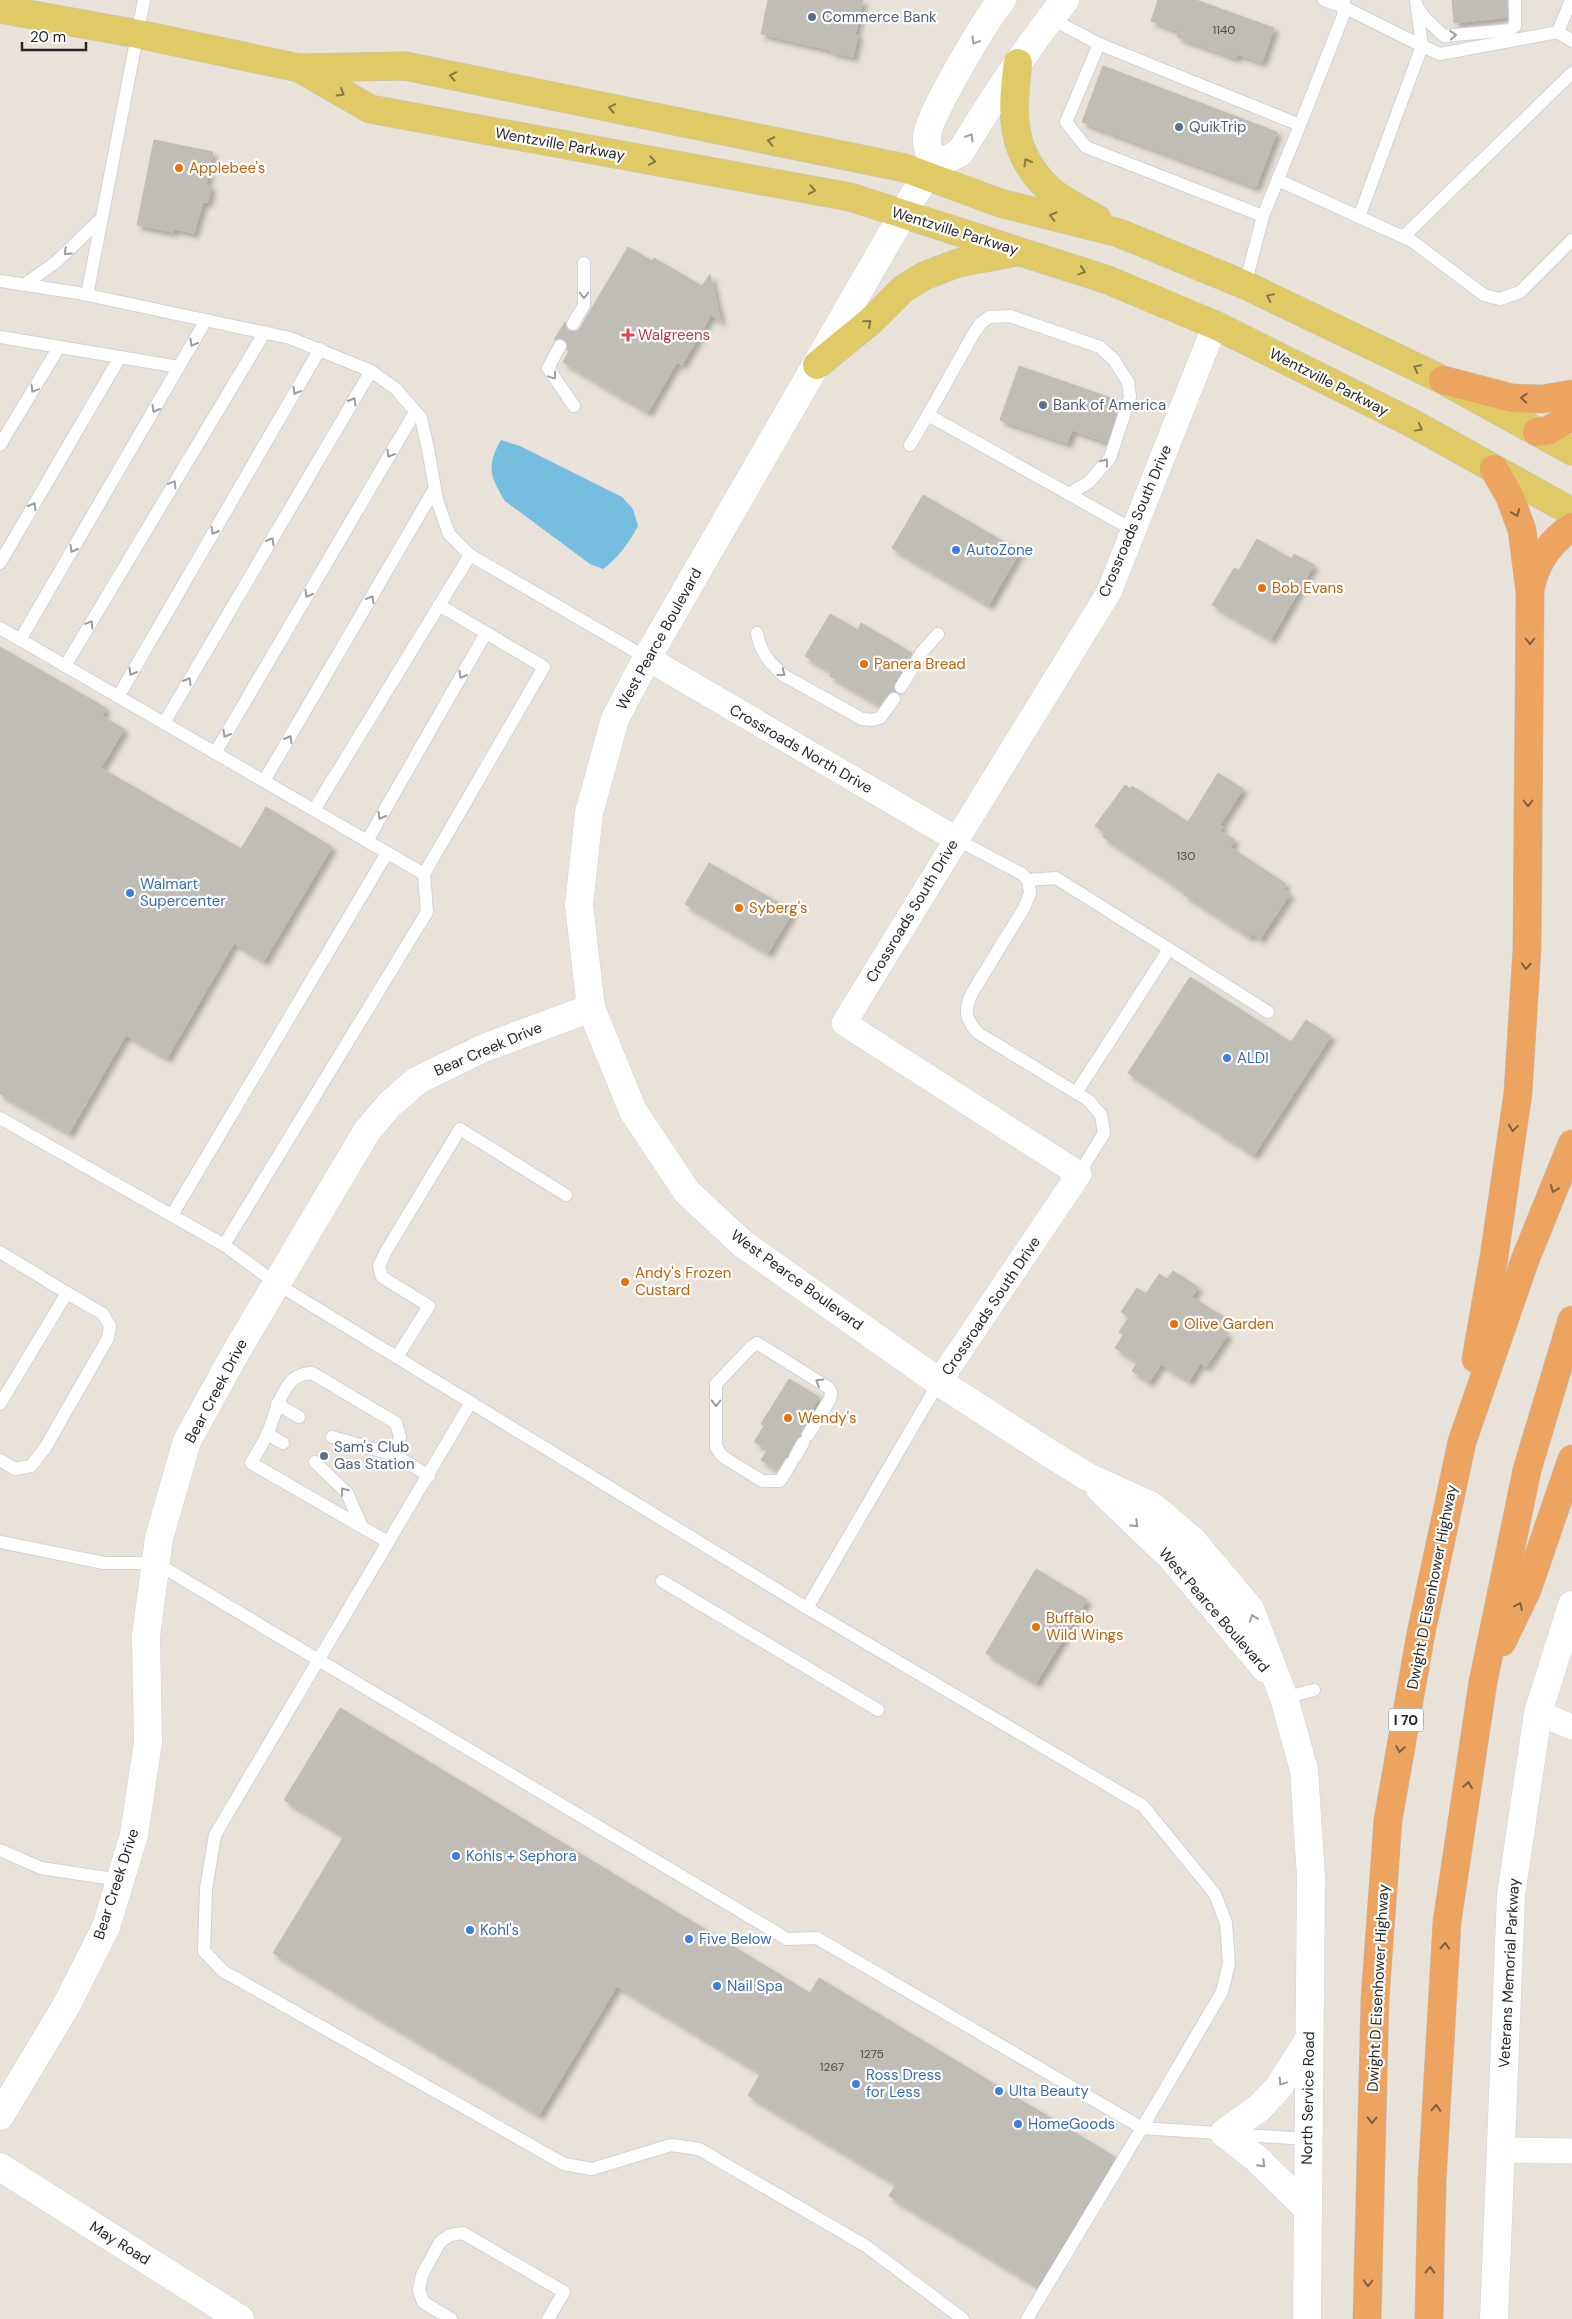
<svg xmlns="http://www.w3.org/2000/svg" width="1572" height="2319" viewBox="0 0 1572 2319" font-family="'DM Sans',sans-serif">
	<defs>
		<filter id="shadow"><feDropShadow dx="4.5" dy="4.5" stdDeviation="2.5" flood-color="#0004"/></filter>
	</defs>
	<rect width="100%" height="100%" fill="#e8e2d9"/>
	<path fill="#76bee0" d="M501,440L520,446L622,497L633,509L638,526C628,544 619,557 603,569L590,564L505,501C490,477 486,466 501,440Z"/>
	<g fill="#c0bcb6" stroke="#c2beb3" filter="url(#shadow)">
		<path d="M768,0H863L855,34L858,35L853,57L831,52V50L761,34Z"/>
		<path d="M1158,0H1196L1274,28L1262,62L1237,54L1236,58L1177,37L1179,31L1151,21Z"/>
		<path d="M1452,0H1507V17L1454,23Z"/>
		<path d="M1103,66L1277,132L1256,187L1082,122Z"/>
		<path d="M154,140L213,152L206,185L211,186L208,202H203L194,233L174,229L173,232L137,225Z"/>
		<path d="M628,247L652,261L654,258L702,286L710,274L721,322L711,315L682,365L677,362L648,412L563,362L569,351L567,350V342L560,338L554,340L565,322L566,328L569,331H577L580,328Z"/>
		<path d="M1019,366L1120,401L1107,442L1072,430L1067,443L1000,420Z"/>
		<path d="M923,495L1020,551L989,605L892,548Z"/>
		<path d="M1257,539L1291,559L1294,554L1314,565L1271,639L1212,605L1234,568L1239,570Z"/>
		<path d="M830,614L858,630L861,623L912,653L894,683V691L888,694L880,705L830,676L832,672L805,656Z"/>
		<path d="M0,647L106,708L102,716L124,729L101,768L241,849L266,807L332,847L264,961L234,943L167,1058L126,1035L69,1133L0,1094Z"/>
		<path d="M1218,773L1243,789L1220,825L1223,827L1220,831L1235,840L1230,847L1286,884L1283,889L1290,894L1260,939L1253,934L1250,937L1183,894L1185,892L1103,837L1105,833L1095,826L1125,785L1131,789L1132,786L1188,822Z"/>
		<path d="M709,863L793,911L768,953L685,904Z"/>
		<path d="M1190,977L1291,1042L1306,1020L1331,1036L1254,1155L1128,1073Z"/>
		<path d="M1173,1271L1198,1287L1192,1297L1227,1319L1220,1329L1228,1334L1206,1367L1200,1363L1189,1381L1161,1364L1149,1382L1132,1371L1138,1362L1115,1348L1123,1335L1119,1332L1129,1317L1121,1312L1137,1288L1146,1294L1159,1274L1167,1279Z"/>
		<path d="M789,1379L819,1397L800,1436L777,1470L761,1460L768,1449L754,1442L764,1426L761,1424Z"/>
		<path d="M1036,1569L1087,1600L1036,1683L986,1653Z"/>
		<path d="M340,1708L810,1993L819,1978L1115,2157L1037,2286L889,2196L896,2184L748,2095L761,2073L617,1986L539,2115L273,1953L344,1836L284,1800Z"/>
	</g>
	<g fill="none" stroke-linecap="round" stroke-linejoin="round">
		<g stroke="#cfd1de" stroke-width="14">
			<g id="service">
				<path d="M1324,0L1344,7L1422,46L1416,0"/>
				<path d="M1417,7L1425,18L1444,36L1510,30L1515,26V0"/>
				<path d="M1050,18L1099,44L1066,122L1086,147L1263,216L1245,285"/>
				<path d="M1558,32L1572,41"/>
				<path d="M1099,44L1300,125L1343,16L1344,0"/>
				<path d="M1278,180L1412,241L1484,295L1500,299L1520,292L1572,240"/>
				<path d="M1263,216L1300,125"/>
				<path d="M1359,217L1422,46L1440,54L1558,32L1571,0"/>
				<path d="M1403,237L1572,73"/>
				<path d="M0,281L78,293L290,338L371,371L396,389L421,418L428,449L437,500L449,534L470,555L647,658"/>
				<path d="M24,285L56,262L102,218"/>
				<path d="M87,295L144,0"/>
				<path d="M573,324L584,305V263"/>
				<path d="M0,337L179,367"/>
				<path d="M560,346L548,368L574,406"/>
				<path d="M928,415L974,333L981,323L989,317L1010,316L1100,347L1114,360L1128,382L1130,397L1110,458L1089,482L1069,494"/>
				<path d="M0,445L59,347"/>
				<path d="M910,445L928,415L1133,530"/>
				<path d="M0,563L120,357"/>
				<path d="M0,628L424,874L427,912L224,1245L277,1284L807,1608L1143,1806L1215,1894L1226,1923L1229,1964L1222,1992L1142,2128L1307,2139"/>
				<path d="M757,633C760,652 769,662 783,675L862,719L872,720L880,718L894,699"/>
				<path d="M20,640L206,320"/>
				<path d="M65,666L265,332"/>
				<path d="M901,687L922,652L938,634"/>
				<path d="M118,697L320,349"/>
				<path d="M164,723L371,371"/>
				<path d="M215,753L415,412"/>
				<path d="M264,781L435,488"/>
				<path d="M314,810L470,555"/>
				<path d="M956,839L1022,874L1028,880L1030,893L1024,908L972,993C964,1010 965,1019 978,1033L1088,1100L1101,1115L1104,1133L1079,1174"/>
				<path d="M367,841L486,633"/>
				<path d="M424,874L544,667L439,605"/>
				<path d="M1028,880L1056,878L1169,949L1076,1093"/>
				<path d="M1169,949L1268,1012"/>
				<path d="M0,1118L224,1245"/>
				<path d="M172,1215L387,853"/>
				<path d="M0,1252L67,1293L0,1404"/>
				<path d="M397,1357L429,1306L382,1277L379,1266L386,1251L460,1129L566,1195"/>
				<path d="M471,1402L215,1835L206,1889L204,1951L223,1971L564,2164L592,2169L671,2145L699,2149L866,2246L963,2319"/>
				<path d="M277,1404L299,1417"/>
				<path d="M267,1434L283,1443"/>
				<path d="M332,1437L395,1455"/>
				<path d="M795,1457L803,1443"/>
				<path d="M0,1460L15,1469L31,1466L45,1448L108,1338L110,1326L103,1314L67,1293"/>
				<path d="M315,1462L347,1493L362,1527"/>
				<path d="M791,1463L780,1481H762L722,1456L716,1447V1384L750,1348L757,1343L829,1388L831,1393L830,1399L808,1435"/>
				<path d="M0,1542L104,1563H156L787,1939L817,1938L1142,2128L1027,2319"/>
				<path d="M388,1542L251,1463C256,1454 262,1445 267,1435C277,1413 281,1373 312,1373L396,1423L400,1437L395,1455L429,1476"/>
				<path d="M662,1581L878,1710"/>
				<path d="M807,1608L939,1382"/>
				<path d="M1284,1698L1314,1690"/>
				<path d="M0,1850L41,1868L120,1880"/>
				<path d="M451,2319L423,2302L419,2290L422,2275L440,2242L450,2235L463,2233L564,2292L548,2319"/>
			</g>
		</g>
		<g stroke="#cfd1de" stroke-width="26">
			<g id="minor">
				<path d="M647,658L956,839"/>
				<path d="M939,1382L1079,1174L844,1023L1109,592L1215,325"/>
				<path d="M1538,1713L1572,1727"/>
				<path d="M1500,2150L1572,2151"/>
			</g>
		</g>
		<g stroke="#cfd1de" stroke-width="29">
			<g id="tertiary">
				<path d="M914,195L647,658L615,719L589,813L579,905L591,1008L633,1111L687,1192L743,1244L939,1382L1049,1453L1088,1477L1152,1506L1192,1540L1250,1609L1284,1698L1304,1770L1311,1877L1307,2319"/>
				<path d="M1100,1489L1172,1558L1265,1668"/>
				<path d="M0,2116L66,2006L106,1927L134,1835L148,1742L146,1636L159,1538L187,1441L236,1352L367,1131L390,1104L418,1080L484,1048L591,1008"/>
				<path d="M0,2167L240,2319"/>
				<path d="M1307,2208L1257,2159L1224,2133L1259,2108L1278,2088L1308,2041"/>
				<path d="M1494,2319L1511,1895L1538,1713L1572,1605"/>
			</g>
		</g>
		<g stroke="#cfd1de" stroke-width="29">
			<g id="secondary">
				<path d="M933,167C931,158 926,146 927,136C927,118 987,17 1002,0"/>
				<path d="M914,195L933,167L959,153L963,148C994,97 1027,47 1065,0"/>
			</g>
		</g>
		<g stroke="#c2c2c2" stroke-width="29">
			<g id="primary">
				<path d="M0,9L138,34L299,68L405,66L905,168L1000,203L1119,233L1245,285L1443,380L1572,451"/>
				<path d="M1018,63C1011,114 1010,154 1051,191C1064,202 1082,210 1097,219"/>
				<path d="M299,68L370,109L850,197L1108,280L1215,325L1410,422L1572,512"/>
				<path d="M817,365L872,320L903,289L924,276L958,263L1017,252"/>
			</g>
		</g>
		<g stroke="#c2c2c2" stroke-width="29">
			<g id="motorway">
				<path d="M1443,380L1512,398L1543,399L1572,394"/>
				<path d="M1537,432L1549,430L1572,416"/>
				<path d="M1531,586C1536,561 1552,540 1572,527"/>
				<path d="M1476,1359L1494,1257L1518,1093L1527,949L1530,592L1522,530L1510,497L1494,469"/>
				<path d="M1502,1642L1527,1590L1572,1459"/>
				<path d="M1367,2319L1375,1999L1388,1820L1421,1633L1462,1442L1525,1260L1572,1144"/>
				<path d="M1429,2319L1432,2181L1447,1922L1483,1682L1527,1470L1572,1320"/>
			</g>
		</g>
		<use href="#service" stroke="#fff" stroke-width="12"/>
		<use href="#minor" stroke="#fff" stroke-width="25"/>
		<use href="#tertiary" stroke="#fff" stroke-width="28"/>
		<use href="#secondary" stroke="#fff" stroke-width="28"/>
		<use href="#primary" stroke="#e0ca66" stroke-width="28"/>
		<use href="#motorway" stroke="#eca460" stroke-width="28"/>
	</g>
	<defs><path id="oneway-chevron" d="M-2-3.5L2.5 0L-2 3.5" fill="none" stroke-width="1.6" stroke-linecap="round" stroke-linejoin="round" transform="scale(1.25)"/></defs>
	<g stroke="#9d9d9d">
		<use href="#oneway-chevron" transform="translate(1453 35) rotate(-5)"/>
		<use href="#oneway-chevron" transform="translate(975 41) rotate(121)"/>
		<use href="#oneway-chevron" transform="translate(970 137) rotate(-59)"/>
		<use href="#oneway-chevron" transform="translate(67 252) rotate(136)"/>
		<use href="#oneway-chevron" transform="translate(584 295) rotate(90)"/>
		<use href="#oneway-chevron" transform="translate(193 343) rotate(119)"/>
		<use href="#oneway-chevron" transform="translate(553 376) rotate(56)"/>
		<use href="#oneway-chevron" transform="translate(34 389) rotate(121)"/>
		<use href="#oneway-chevron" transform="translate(296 391) rotate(120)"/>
		<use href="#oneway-chevron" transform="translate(353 401) rotate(-60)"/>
		<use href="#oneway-chevron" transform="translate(155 409) rotate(120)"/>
		<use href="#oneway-chevron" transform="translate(390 454) rotate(120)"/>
		<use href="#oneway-chevron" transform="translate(1105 462) rotate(-52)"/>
		<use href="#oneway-chevron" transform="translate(173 484) rotate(-59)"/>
		<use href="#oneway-chevron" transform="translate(33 506) rotate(-60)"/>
		<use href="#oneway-chevron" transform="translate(214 531) rotate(120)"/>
		<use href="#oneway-chevron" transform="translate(271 541) rotate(-60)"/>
		<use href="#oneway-chevron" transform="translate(73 549) rotate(120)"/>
		<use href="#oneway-chevron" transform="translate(308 594) rotate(120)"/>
		<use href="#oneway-chevron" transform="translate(371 599) rotate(-60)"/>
		<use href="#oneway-chevron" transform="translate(90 624) rotate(-59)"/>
		<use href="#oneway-chevron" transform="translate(132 672) rotate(120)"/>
		<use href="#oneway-chevron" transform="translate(782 673) rotate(37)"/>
		<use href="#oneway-chevron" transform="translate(462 675) rotate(120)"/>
		<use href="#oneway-chevron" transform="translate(188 681) rotate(-60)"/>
		<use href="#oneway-chevron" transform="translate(226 734) rotate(120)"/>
		<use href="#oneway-chevron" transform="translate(289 739) rotate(-60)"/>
		<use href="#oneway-chevron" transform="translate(381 816) rotate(120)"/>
		<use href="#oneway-chevron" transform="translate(819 1382) rotate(-148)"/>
		<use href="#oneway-chevron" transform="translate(716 1403) rotate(91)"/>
		<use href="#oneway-chevron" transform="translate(344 1491) rotate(-129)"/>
		<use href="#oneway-chevron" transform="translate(1135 1524) rotate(45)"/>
		<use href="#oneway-chevron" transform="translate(1253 1618) rotate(-110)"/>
		<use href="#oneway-chevron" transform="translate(1282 2082) rotate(124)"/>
		<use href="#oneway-chevron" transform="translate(1262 2164) rotate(45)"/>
	</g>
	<g stroke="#837846">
		<use href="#oneway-chevron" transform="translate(453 76) rotate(-169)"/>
		<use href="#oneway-chevron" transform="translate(341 93) rotate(30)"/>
		<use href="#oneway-chevron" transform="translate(612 108) rotate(-169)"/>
		<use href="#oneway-chevron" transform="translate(771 141) rotate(-168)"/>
		<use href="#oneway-chevron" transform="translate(652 161) rotate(10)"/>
		<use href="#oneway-chevron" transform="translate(1027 162) rotate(-120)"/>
		<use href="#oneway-chevron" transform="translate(812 190) rotate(10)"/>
		<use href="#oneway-chevron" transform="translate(1053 216) rotate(-166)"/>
		<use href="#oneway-chevron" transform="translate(1082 271) rotate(18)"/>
		<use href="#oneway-chevron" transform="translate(1270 297) rotate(-154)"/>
		<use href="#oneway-chevron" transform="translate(868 323) rotate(-41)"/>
		<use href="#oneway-chevron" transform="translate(1417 368) rotate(-154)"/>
		<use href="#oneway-chevron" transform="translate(1419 428) rotate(29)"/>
	</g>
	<g stroke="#7f5f40">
		<use href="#oneway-chevron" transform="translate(1524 398) rotate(-177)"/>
		<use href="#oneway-chevron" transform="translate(1516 513) rotate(69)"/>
		<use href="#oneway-chevron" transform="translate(1530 641) rotate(90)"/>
		<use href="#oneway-chevron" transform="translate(1528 803) rotate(90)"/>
		<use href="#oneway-chevron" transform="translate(1526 966) rotate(93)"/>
		<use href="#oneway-chevron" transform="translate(1513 1128) rotate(98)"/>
		<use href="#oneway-chevron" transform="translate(1554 1189) rotate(112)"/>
		<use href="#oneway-chevron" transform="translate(1519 1606) rotate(-65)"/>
		<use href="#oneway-chevron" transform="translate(1400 1749) rotate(100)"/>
		<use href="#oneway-chevron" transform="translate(1468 1785) rotate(-81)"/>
		<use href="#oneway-chevron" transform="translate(1445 1946) rotate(-87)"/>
		<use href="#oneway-chevron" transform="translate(1436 2108) rotate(-87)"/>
		<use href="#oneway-chevron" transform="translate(1372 2120) rotate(91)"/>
		<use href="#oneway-chevron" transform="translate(1430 2270) rotate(-89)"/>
		<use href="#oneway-chevron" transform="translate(1368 2283) rotate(91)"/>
	</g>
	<g fill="#5c6f8a" stroke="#fff" stroke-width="2">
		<circle cx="812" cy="17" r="5"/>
		<circle cx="1179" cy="127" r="5"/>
		<circle cx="1043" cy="405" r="5"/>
		<circle cx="324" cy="1456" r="5"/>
	</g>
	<g fill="#e8710a" stroke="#fff" stroke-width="2">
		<circle cx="179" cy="168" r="5"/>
		<circle cx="1262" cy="588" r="5"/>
		<circle cx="864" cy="664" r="5"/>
		<circle cx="739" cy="908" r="5"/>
		<circle cx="625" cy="1282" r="5"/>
		<circle cx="1174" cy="1324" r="5"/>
		<circle cx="788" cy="1418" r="5"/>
		<circle cx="1036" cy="1627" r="5"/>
	</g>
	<path fill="#e0444e" stroke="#fff" stroke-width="2" d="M625.5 327.5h5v5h5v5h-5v5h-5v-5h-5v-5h5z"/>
	<g fill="#3f7fe0" stroke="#fff" stroke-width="2">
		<circle cx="956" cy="550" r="5"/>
		<circle cx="130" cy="893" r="5"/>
		<circle cx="1227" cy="1058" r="5"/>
		<circle cx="456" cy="1856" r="5"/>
		<circle cx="470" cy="1930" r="5"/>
		<circle cx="689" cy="1939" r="5"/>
		<circle cx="717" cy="1986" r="5"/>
		<circle cx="856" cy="2084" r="5"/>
		<circle cx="999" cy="2091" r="5"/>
		<circle cx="1018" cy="2124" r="5"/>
	</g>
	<g text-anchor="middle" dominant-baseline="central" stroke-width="4.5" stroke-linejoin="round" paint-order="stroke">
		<g font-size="12" fill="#4c4c4a">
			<text x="1224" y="30">1140</text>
			<text x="1186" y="856">130</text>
			<text x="872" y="2054">1275</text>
			<text x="832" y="2067">1267</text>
		</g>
		<rect fill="#fff" stroke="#676767" stroke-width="1" x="1388.5" y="1708.5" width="35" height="23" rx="4"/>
		<g font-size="14" font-weight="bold" fill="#262626">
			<text x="1406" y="1720">I 70</text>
		</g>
		<g font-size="15" fill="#4e5e75" stroke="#fff" text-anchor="start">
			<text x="822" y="17">Commerce Bank</text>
			<text x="1189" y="127">QuikTrip</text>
			<text x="1053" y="405">Bank of America</text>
			<text x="334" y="1447">Sam's Club<tspan x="334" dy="17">Gas Station</tspan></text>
		</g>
		<g font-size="15" fill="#262626" stroke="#fff">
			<text transform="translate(560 144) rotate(10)">Wentzville Parkway</text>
			<text transform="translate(955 231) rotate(17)">Wentzville Parkway</text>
			<text transform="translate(1329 382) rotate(27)">Wentzville Parkway</text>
			<text transform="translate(1135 521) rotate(-67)">Crossroads South Drive</text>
			<text transform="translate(659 639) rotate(-61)">West Pearce Boulevard</text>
			<text transform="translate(801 749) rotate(30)">Crossroads North Drive</text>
			<text transform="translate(912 911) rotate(-59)">Crossroads South Drive</text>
			<text transform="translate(488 1049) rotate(-23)">Bear Creek Drive</text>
			<text transform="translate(797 1280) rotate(36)">West Pearce Boulevard</text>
			<text transform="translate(991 1306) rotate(-56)">Crossroads South Drive</text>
			<text transform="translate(216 1391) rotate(-62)">Bear Creek Drive</text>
			<text transform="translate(1432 1587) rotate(-79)">Dwight D Eisenhower Highway</text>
			<text transform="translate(1214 1610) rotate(49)">West Pearce Boulevard</text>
			<text transform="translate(116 1884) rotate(-72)">Bear Creek Drive</text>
			<text transform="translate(1509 1973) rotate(-87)">Veterans Memorial Parkway</text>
			<text transform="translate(1378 1988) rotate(-87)">Dwight D Eisenhower Highway</text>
			<text transform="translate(1308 2098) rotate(-89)">North Service Road</text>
			<text transform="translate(120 2243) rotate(32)">May Road</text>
		</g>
		<g font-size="15" fill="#c56008" stroke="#fff" text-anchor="start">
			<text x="189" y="168">Applebee's</text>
			<text x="1272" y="588">Bob Evans</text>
			<text x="874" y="664">Panera Bread</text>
			<text x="749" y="908">Syberg's</text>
			<text x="635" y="1273">Andy's Frozen<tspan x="635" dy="17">Custard</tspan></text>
			<text x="1184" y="1324">Olive Garden</text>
			<text x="798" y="1418">Wendy's</text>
			<text x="1046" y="1618">Buffalo<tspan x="1046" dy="17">Wild Wings</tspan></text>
		</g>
		<g font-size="15" fill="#be3a42" stroke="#fff" text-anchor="start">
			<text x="638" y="335">Walgreens</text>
		</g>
		<g font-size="15" fill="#366cbe" stroke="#fff" text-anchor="start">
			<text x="966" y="550">AutoZone</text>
			<text x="140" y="884">Walmart<tspan x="140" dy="17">Supercenter</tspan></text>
			<text x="1237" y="1058">ALDI</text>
			<text x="466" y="1856">Kohls + Sephora</text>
			<text x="480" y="1930">Kohl's</text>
			<text x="699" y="1939">Five Below</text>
			<text x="727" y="1986">Nail Spa</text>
			<text x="866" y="2075">Ross Dress<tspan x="866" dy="17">for Less</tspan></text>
			<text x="1009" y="2091">Ulta Beauty</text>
			<text x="1028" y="2124">HomeGoods</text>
		</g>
	</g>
	<path d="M22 42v8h64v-8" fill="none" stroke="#262626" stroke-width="2.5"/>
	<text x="30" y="42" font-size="15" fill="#262626" stroke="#ffffff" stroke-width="4" paint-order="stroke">20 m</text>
</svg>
